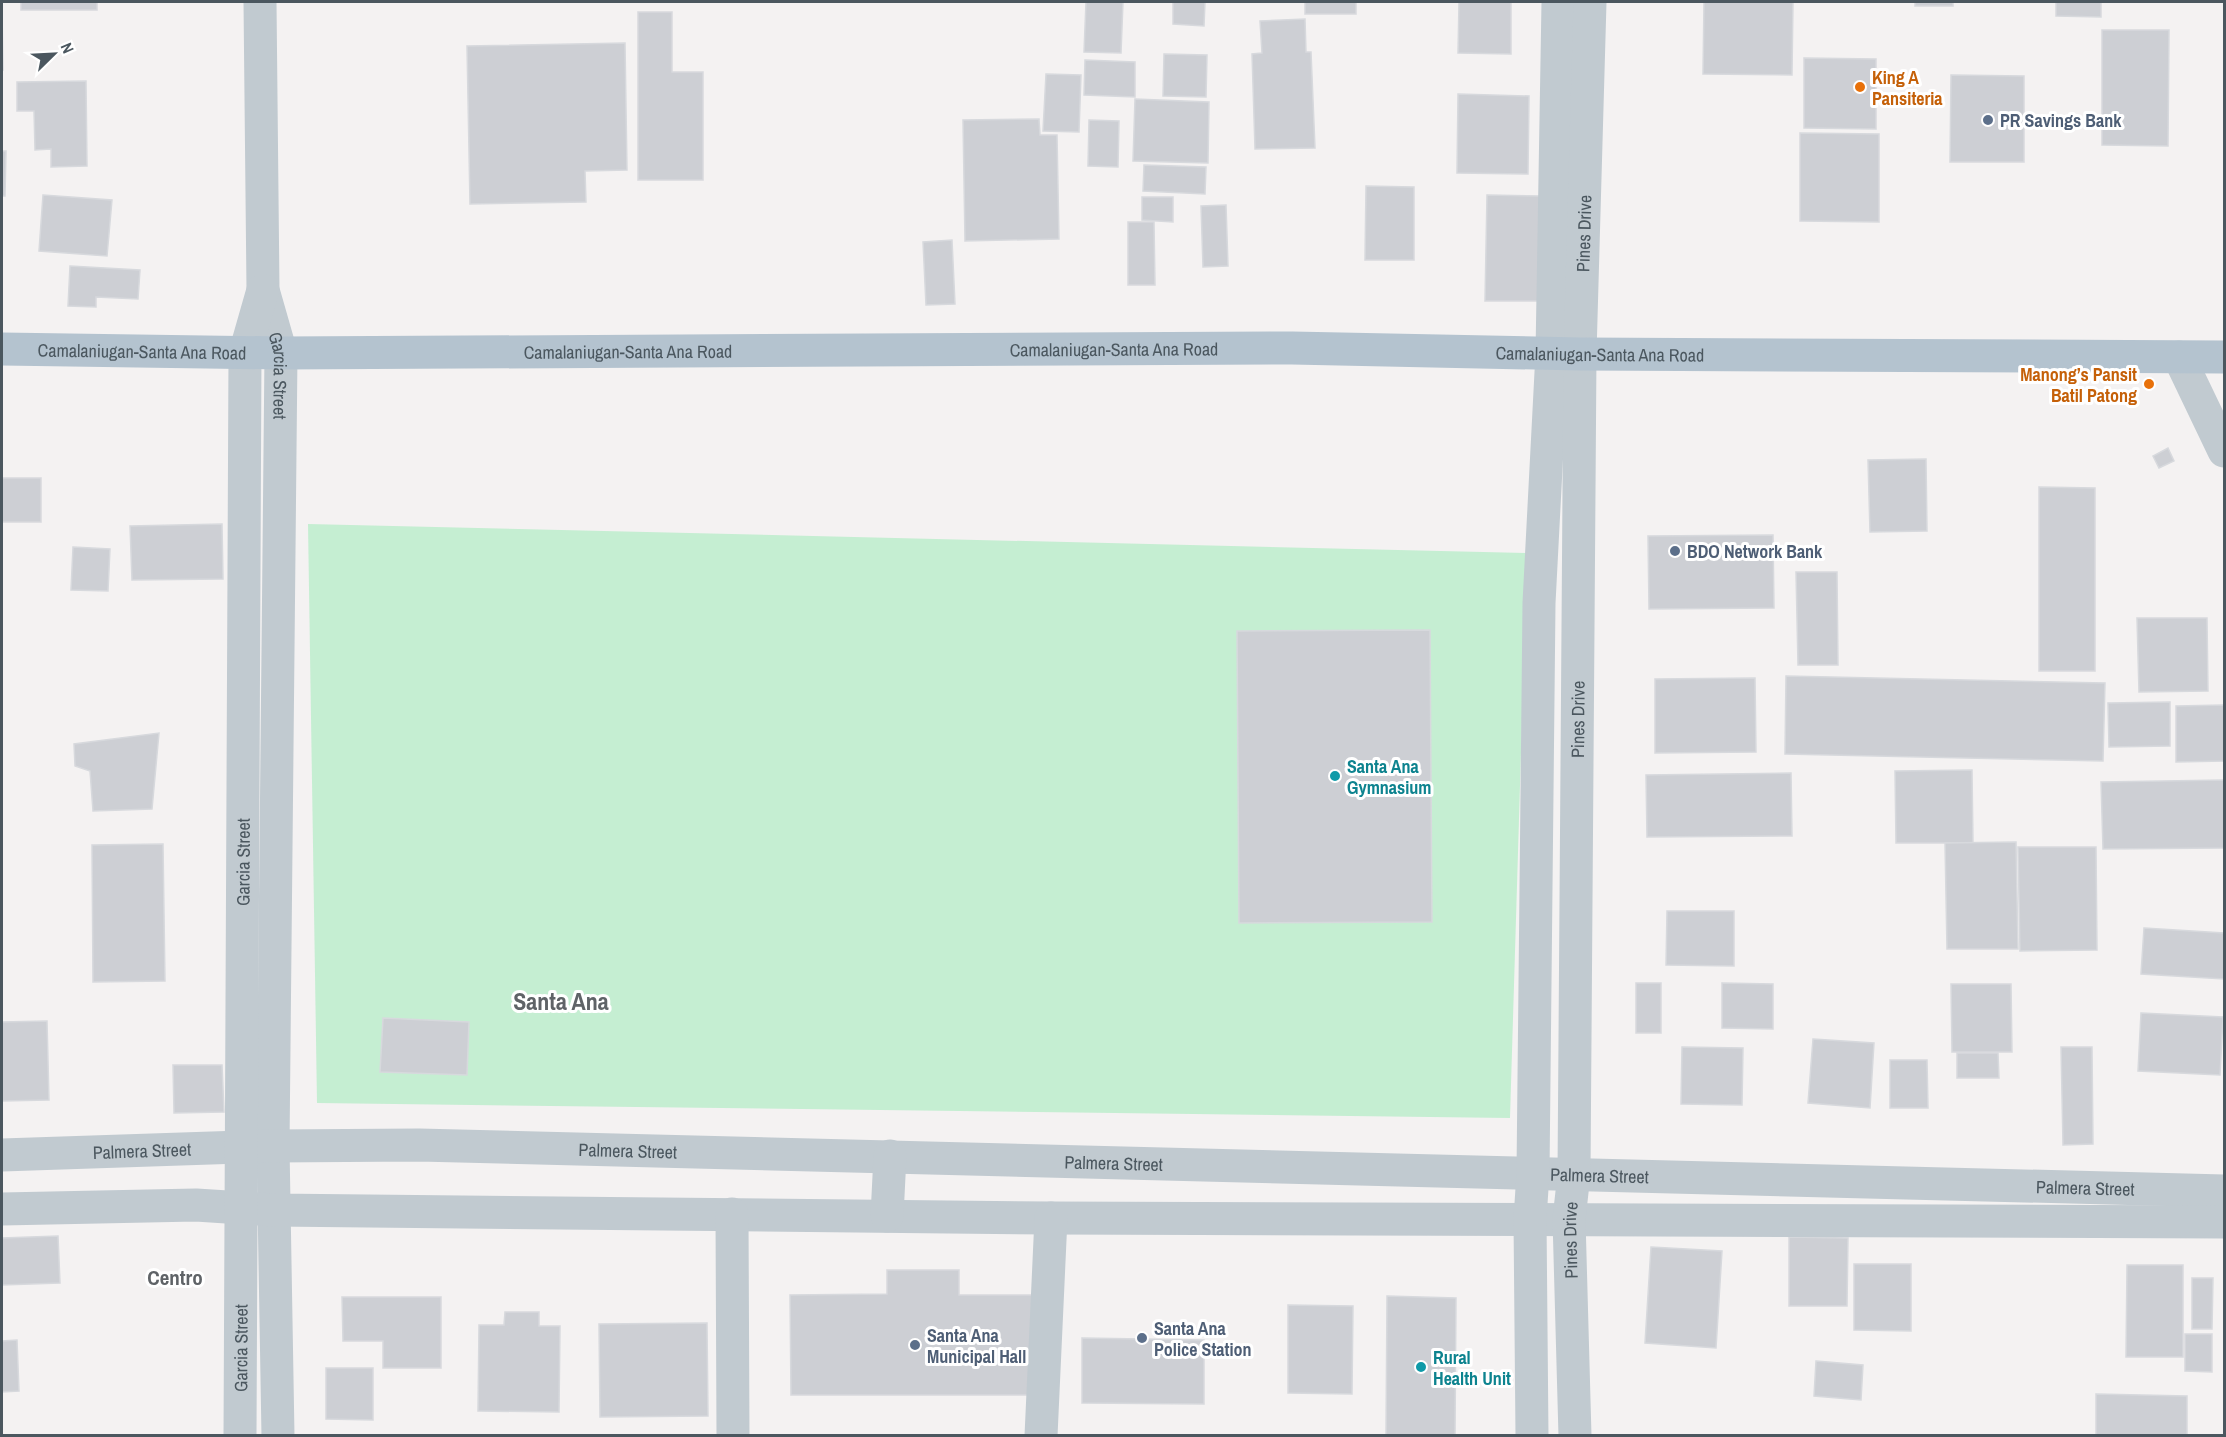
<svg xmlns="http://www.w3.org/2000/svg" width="2226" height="1437" viewBox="0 0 2226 1437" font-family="'Archivo Narrow',sans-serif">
	<rect width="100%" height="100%" fill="#f4f2f2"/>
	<path fill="#c5eed2" d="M308,524L1527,553L1510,1118L317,1103Z"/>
	<g fill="#cdcfd4" stroke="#d7d9dd" stroke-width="1.5">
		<rect x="21" y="2" width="76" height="8"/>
		<path d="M1086,2H1123L1121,53L1084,52Z"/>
		<path d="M1173,2H1205L1204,26L1173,24Z"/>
		<rect x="1305" y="2" width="51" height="12"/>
		<path d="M1459,2H1511V54L1458,53Z"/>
		<path d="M1704,2H1793L1792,75L1703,74Z"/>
		<rect x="1915" y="2" width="38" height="4"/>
		<path d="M2056,2H2101V17L2056,16Z"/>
		<path d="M2,12L3,70H2Z"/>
		<path d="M638,12H672V72H703V180H638Z"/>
		<path d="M1305,19L1306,52H1311L1315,148L1255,149L1252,54L1262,53L1260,21Z"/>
		<path d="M2102,30H2169L2168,146L2102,145Z"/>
		<path d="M625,43L627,170L585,171L586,202L470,204L467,46Z"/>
		<path d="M1164,54L1207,55L1206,97L1163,96Z"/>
		<path d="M1804,58L1876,59V129L1804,128Z"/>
		<path d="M1085,60L1135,62V97L1084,95Z"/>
		<path d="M1046,74L1081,75L1079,132L1043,131Z"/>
		<path d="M1951,75L2024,76V162H1950Z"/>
		<path d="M86,81L87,166L51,167V149L35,150L34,111H17V82Z"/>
		<path d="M1458,94L1529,96L1528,174L1457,173Z"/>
		<path d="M1135,99L1209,102L1208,163L1133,161Z"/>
		<path d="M1039,119L1040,135H1057L1059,239L965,241L963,120Z"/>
		<path d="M1089,120L1119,121L1118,167L1088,166Z"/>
		<path d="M1800,133L1879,134V222L1800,221Z"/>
		<path d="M2,151H6L5,196H2Z"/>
		<path d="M1144,165L1206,167L1205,194L1143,191Z"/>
		<path d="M1366,186L1414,187V260H1365Z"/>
		<path d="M43,195L112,200L107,256L39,251Z"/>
		<path d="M1487,195L1541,196L1540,301H1485Z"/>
		<path d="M1142,197H1173V222L1142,220Z"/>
		<path d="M1226,205L1228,266L1203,267L1201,206Z"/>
		<path d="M1128,222H1154L1155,285H1128Z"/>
		<path d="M952,240L955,304L926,305L923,242Z"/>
		<path d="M70,266L140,270L138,299L96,297V307L68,306Z"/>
		<path d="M2168,448L2174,461L2159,468L2153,456Z"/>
		<path d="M1926,459L1927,531L1870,532L1868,460Z"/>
		<rect x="2" y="478" width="39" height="44"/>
		<path d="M2039,487L2095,488V671H2039Z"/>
		<path d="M222,524L223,579L132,580L130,526Z"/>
		<path d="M1773,535L1774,608L1649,609L1648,536Z"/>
		<path d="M73,547L110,549L108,591L71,590Z"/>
		<path d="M1796,572H1837L1838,665H1798Z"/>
		<path d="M2137,618H2207L2208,691L2139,692Z"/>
		<path d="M1430,630L1432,922L1239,923L1237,631Z"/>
		<path d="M1786,676L2105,683L2103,761L1785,754Z"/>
		<path d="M1755,678L1756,752L1655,753V679Z"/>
		<path d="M2170,702V746L2109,747L2108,703Z"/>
		<path d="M2224,705V761L2176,762V706Z"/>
		<path d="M159,733L152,809L93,811L90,771L75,766L74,744Z"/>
		<path d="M1972,770L1973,843H1896L1895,771Z"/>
		<path d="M1791,773L1792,836L1647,837L1646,775Z"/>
		<path d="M2224,780V848L2103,849L2101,782Z"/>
		<path d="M2016,842L2018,949H1947L1945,843Z"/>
		<path d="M163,844L165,981L93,982L92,845Z"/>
		<path d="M2018,847H2096L2097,950L2020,951Z"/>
		<path d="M1667,911H1734V966L1666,965Z"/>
		<path d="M2144,928L2224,933V979L2141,974Z"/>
		<rect x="1636" y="983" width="25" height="50"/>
		<path d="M1722,983L1773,984V1029L1722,1028Z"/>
		<path d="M1951,984H2011L2012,1052H1952Z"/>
		<path d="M2141,1013L2223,1017L2220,1075L2138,1071Z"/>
		<path d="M383,1018L469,1022L467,1075L380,1072Z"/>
		<path d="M47,1021L49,1100L2,1101V1022Z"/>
		<path d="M1813,1039L1874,1043L1870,1108L1808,1103Z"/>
		<path d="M1682,1047L1743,1048L1742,1105L1681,1104Z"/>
		<path d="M2061,1047H2092L2093,1144L2063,1145Z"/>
		<path d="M1957,1053H1998L1999,1078H1957Z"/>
		<path d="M1890,1060H1927L1928,1108H1890Z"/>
		<path d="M173,1065H222L224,1112L174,1113Z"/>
		<path d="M58,1236L60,1283L2,1285V1238Z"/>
		<path d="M1789,1237L1848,1238L1847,1306H1789Z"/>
		<path d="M1651,1247L1722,1251L1716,1348L1645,1343Z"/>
		<path d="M1854,1264H1911V1331L1854,1330Z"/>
		<path d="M2127,1265H2183V1357H2126Z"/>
		<path d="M887,1270H959V1295H1039V1395H791L790,1295L887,1294Z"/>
		<path d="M2192,1278H2213L2212,1329H2192Z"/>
		<path d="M1387,1296L1456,1298L1455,1436H1386Z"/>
		<path d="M342,1297H441V1368H383V1341H343Z"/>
		<path d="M1288,1305L1353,1306L1352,1394L1288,1393Z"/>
		<path d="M505,1312H539V1326H560L559,1412L478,1411L479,1325H504Z"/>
		<path d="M707,1323L708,1416L600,1417L599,1324Z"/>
		<path d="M2185,1334H2212V1372L2185,1371Z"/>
		<path d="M1082,1338L1204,1340V1404L1082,1403Z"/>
		<path d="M17,1340L19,1391L2,1392V1341Z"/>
		<path d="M1816,1361L1863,1365L1861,1400L1814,1396Z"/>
		<path d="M326,1368H373V1420L326,1419Z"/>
		<path d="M2096,1394L2187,1396V1436H2096Z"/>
	</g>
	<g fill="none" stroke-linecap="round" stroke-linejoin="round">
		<g stroke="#c1cad0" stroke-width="33">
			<path id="s1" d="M260,2L263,290L281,353L273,1146L278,1436"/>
			<path d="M2179,357L2224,451"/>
			<path id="s2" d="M2,1155L273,1146L419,1145L2224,1191"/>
			<path d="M2,1209L196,1205L274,1210L1051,1218L2224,1222"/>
			<path d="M732,1214L733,1436"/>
			<path d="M887,1216L890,1156"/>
			<path id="s3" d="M240,1436L245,353L263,290"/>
			<path d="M1041,1436L1051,1218"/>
			<path d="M1532,1436L1530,1219L1533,1173L1539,603L1552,353L1558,2"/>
			<path id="s4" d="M1575,1436L1569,1219L1574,1174L1580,354L1590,2"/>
		</g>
		<path stroke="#b4c3cf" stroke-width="33" id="s5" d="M2,349L281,353L1292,348L1580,354L2224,357"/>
	</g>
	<g fill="#e8710a" stroke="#fff" stroke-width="2">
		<circle cx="1860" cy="87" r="6"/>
		<circle cx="2149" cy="384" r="6"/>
	</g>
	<g fill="#5c6f8a" stroke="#fff" stroke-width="2">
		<circle cx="1988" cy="120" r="6"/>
		<circle cx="1675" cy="551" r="6"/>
		<circle cx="1142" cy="1338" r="6"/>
		<circle cx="915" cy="1345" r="6"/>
	</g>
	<g fill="#0f9aa8" stroke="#fff" stroke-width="2">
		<circle cx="1335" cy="776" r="6"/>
		<circle cx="1421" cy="1367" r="6"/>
	</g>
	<g text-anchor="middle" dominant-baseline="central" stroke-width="6" stroke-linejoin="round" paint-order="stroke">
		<g font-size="18" font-weight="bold" fill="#c56008" stroke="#fff" text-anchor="start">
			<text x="1872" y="77">King A<tspan x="1872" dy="21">Pansiteria</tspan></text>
			<text x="2137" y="374" text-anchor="end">Manong’s Pansit<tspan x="2137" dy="21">Batil Patong</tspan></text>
		</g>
		<g font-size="18" font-weight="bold" fill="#4e5e75" stroke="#fff" text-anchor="start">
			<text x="2000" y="120">PR Savings Bank</text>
			<text x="1687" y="551">BDO Network Bank</text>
			<text x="1154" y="1328">Santa Ana<tspan x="1154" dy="21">Police Station</tspan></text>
			<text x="927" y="1335">Santa Ana<tspan x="927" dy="21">Municipal Hall</tspan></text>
		</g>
		<g font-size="18" fill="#4b575f" stroke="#fff">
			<text stroke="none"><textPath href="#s4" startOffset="1203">Pines Drive</textPath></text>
			<text stroke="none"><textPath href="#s5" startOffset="1112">Camalaniugan-Santa Ana Road</textPath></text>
			<text stroke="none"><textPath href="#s5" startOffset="140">Camalaniugan-Santa Ana Road</textPath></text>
			<text stroke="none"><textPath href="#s5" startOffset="626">Camalaniugan-Santa Ana Road</textPath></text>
			<text stroke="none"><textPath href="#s5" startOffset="1598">Camalaniugan-Santa Ana Road</textPath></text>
			<text stroke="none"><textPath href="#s1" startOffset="376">Garcia Street</textPath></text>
			<text stroke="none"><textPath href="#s4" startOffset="717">Pines Drive</textPath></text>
			<text stroke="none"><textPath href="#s3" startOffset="574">Garcia Street</textPath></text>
			<text stroke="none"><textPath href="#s2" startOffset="626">Palmera Street</textPath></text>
			<text stroke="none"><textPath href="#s2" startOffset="140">Palmera Street</textPath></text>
			<text stroke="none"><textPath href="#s2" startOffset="1112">Palmera Street</textPath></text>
			<text stroke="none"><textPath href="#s2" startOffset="1598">Palmera Street</textPath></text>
			<text stroke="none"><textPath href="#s2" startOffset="2084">Palmera Street</textPath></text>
			<text stroke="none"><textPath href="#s4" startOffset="196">Pines Drive</textPath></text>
			<text stroke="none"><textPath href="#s3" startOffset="88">Garcia Street</textPath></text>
		</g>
		<g font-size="18" font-weight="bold" fill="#0d838f" stroke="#fff" text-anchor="start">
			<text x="1347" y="766">Santa Ana<tspan x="1347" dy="21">Gymnasium</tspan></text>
			<text x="1433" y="1357">Rural<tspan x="1433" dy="21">Health Unit</tspan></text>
		</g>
		<g font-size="21" font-weight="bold" fill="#5f6367" stroke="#fff">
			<text x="175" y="1277">Centro</text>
		</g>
		<g font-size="24" font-weight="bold" fill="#5f6367" stroke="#fff">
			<text x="561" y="1001">Santa Ana</text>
		</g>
	</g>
	<rect width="2226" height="1437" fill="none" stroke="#4b575f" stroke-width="6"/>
	<g transform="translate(54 54) rotate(66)" stroke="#ffffff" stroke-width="4.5" paint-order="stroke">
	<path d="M0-4.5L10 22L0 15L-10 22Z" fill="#4b575f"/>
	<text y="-9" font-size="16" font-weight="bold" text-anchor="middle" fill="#4b575f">N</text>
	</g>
</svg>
